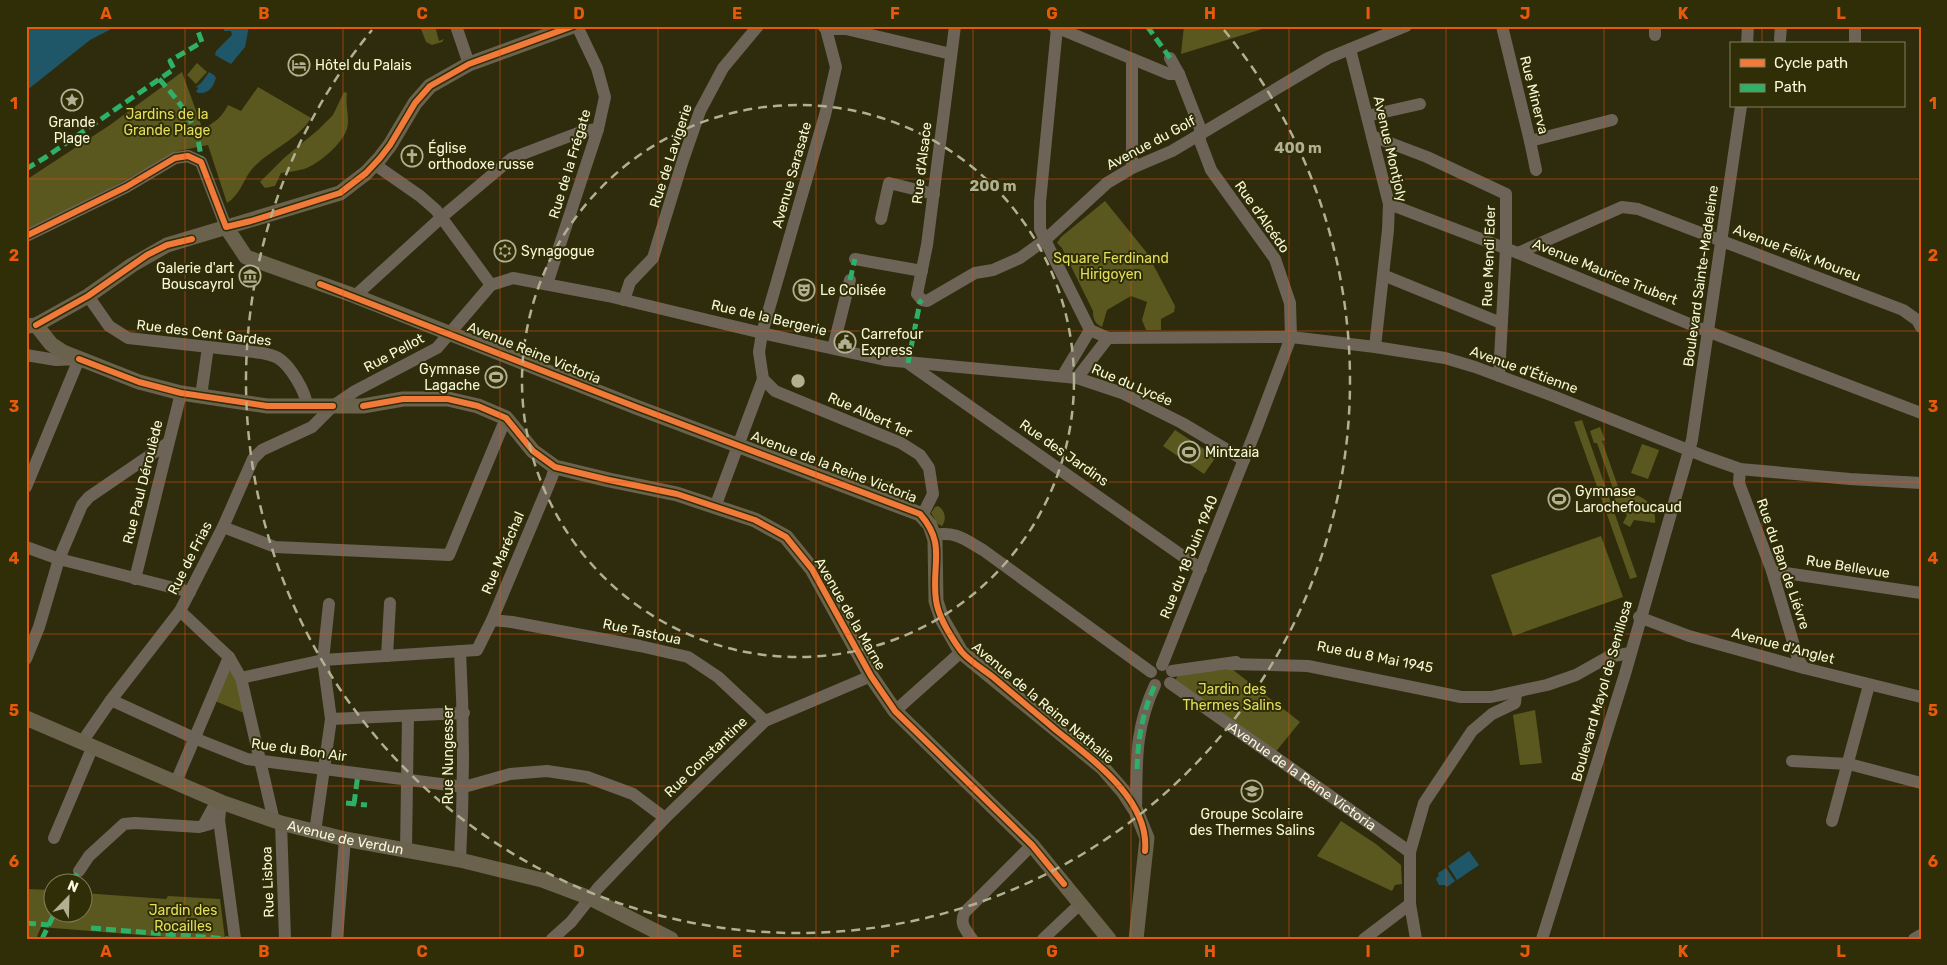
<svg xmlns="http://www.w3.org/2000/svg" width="1947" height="965" viewBox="0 0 1947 965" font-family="Rubik,sans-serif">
	<rect width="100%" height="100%" fill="#2e2c0d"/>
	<g fill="#5b581f">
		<path d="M424,26H435L439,41L444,39L442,42L432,45L426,42L421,29Z"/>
		<path d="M1184,26H1272L1181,54Z"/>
		<path d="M197,63L207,72L196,84L187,75Z"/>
		<path d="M182,72L203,130C216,120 220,120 228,105L241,111L258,87L311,118C298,140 269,150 252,169C243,180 240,195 227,203L208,145L178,151L118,184L26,232V180L110,125Z"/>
		<path d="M344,92L347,93C345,105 350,119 347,129C342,144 319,164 304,169C297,171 288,172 281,173L275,186L265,188L260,182L284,158L318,130L333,115Z"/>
		<path d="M1105,201L1147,253L1175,306L1174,312L1161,319V330H1146L1142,320L1147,302L1131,296L1107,310L1102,327C1095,324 1093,319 1093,311L1062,248L1057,243L1061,237Z"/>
		<path d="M1582,420L1637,577L1630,579L1574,422Z"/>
		<path d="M1600,427L1605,440L1602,441L1621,495C1639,490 1657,504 1655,523L1634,520L1630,527L1623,523L1627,515L1614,500L1616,497L1597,443H1594L1590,431Z"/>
		<path d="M1175,430L1216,457L1204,474L1163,446Z"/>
		<path d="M1642,444L1659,450L1648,479L1631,473Z"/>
		<path d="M938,506C945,510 947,519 942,526L938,524L931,513L935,507Z"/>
		<path d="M1601,536L1623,597L1513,636L1491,575Z"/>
		<path d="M1232,669L1300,722L1273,755L1174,682L1179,674Z"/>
		<path d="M229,670L234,674L244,713L215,701Z"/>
		<path d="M1535,710L1542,763L1520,765L1513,715Z"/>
		<path d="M1341,821L1376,844L1401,865L1402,884L1395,885L1392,891L1317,856Z"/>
		<path d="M26,889L52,890V912H82L83,893L166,899L168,896L220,899L225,939H190L41,927L36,939H26Z"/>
	</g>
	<g fill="#1f5769">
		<path d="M26,26H117L90,40L26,91Z"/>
		<path d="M224,26H249L245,47L231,64L215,55L216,51L232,35L231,31H224Z"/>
		<path d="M209,72L214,75L216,78C213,87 209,94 198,93L196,91L198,89V87L195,88L202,82Z"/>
		<path d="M1469,851L1479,865L1457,880L1448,866Z"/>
		<path d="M1446,868L1455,881L1447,887L1445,885H1439L1436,879L1439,875L1438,873Z"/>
	</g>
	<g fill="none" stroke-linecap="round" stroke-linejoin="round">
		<g stroke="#6d6357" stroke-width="12">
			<path d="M456,26L469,64"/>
			<path d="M823,26L826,29L836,67L825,115L762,333L759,352L763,379L775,391L901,443L920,455L929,468L933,494L922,516"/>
			<path d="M955,26L927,245L917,294L922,300L927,301L975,273L993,270L1020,258L1045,240L1107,183L1132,168L1172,151L1328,58L1406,26"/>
			<path d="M1053,26L1169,74H1179"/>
			<path d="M1502,26L1530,141L1536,170"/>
			<path d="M1057,28L1040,202V229L1045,240L1090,330"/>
			<path d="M826,29H846L951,54"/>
			<path d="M1655,35V26"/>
			<path d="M1780,39L1781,26"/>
			<path d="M1747,44L1748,26"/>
			<path d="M1855,44V26"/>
			<path d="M1350,49L1389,204L1388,230L1375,347"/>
			<path d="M1367,116L1420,104"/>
			<path d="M1372,136L1427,157L1506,194V248L1499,376"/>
			<path d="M1530,141L1612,120"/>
			<path d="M374,164L420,196L436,210L491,285"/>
			<path d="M1132,168V59"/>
			<path d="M1389,204L1518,253L1704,330L1921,413"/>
			<path d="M881,219L889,183L934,194"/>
			<path d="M26,236L126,187L175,158L188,156L201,162L226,227"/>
			<path d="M1518,253L1622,207L1638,209L1903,310L1917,320L1921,327"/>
			<path d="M855,259L922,271"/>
			<path d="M1383,275L1501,323"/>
			<path d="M547,284L598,129L605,97L597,68L577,26"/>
			<path d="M88,296L109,326L128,338L262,353C267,354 273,355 278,358C290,365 306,392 307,406"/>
			<path d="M355,296L443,216L512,158L583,131L598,129"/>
			<path d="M624,300L630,282L653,258L683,160L700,111L723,68L758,26"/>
			<path d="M1090,330L1108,338L1291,337L1375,347L1445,358L1475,367L1553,396L1706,457L1740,469L1850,479L1921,483"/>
			<path d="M833,348L850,280"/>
			<path d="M26,355L56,360L79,359L26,487"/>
			<path d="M908,363L1201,569"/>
			<path d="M1063,375L1090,330"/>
			<path d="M1077,378L1108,338"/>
			<path d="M201,396L208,347"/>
			<path d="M1740,469L1739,483L1772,571L1798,659L1804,668"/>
			<path d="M715,507L763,379"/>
			<path d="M223,527L275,547L449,555L506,418"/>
			<path d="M933,535C956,531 964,539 983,550L1151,672"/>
			<path d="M26,547L59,559L190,592"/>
			<path d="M1772,571L1921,593"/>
			<path d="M135,579L181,393"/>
			<path d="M180,611L229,657L241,678L274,821"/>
			<path d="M1639,617L1689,636L1804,668L1921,697"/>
			<path d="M492,620L512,622L640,646L688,657L718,677L765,721"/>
			<path d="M460,651C464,721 464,790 460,860"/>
			<path d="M387,656L390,603"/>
			<path d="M26,659L39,627L59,559L82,505L89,497L168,443"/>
			<path d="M1228,664L1308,666L1461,697H1491L1547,685L1576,675L1608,657L1630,653"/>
			<path d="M1162,665L1257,427L1291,337L1290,303L1275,259L1211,170L1200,141V128L1179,74L1170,58"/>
			<path d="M1172,671L1236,662"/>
			<path d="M241,678L323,660L477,650L492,620L552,477L555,467"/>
			<path id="s1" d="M1170,683L1410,852"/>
			<path d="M111,700L194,738L247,759L464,787L510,774L547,771L587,777L633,794L665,818"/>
			<path d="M895,711L961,652"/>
			<path d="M331,719L464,713"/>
			<path d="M82,742L111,700L180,611L223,527L253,459L262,450L312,427L333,406L355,391L437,348L491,285L513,278L608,296L762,333L885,360L1077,378L1122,393L1182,423L1244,460"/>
			<path d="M1792,761L1849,764L1921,783"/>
			<path d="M176,782L229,657"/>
			<path d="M1136,811C1137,764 1134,730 1155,685"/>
			<path d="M1832,821L1869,685"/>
			<path d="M281,823L285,939"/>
			<path d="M203,826L215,804L221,802L219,820L235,939"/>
			<path d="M315,832L331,719L323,660L329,604"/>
			<path d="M54,838L93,746"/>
			<path d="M406,850L408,716"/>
			<path d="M79,871L89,856L124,824L135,823L199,827L210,824"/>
			<path d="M337,939L345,839"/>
			<path d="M552,939L571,922L598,888L665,818L765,721L871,676"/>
			<path d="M972,939C965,929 959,923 965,912L1032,845"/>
			<path d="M1043,939L1080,904"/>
			<path d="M1364,939L1410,904"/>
			<path d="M1416,939L1410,904V852L1424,803L1472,731L1492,714L1515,703L1516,692"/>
			<path d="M1542,939L1625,674L1692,440L1741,106"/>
			<path d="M1914,939L1921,935"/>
		</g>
		<g stroke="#6b624e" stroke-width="15">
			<path d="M226,227L246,257L355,296L636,407L920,514L930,525L935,540L936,601L942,619L961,652L1103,768L1123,791L1136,811L1147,838L1136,939"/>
			<path d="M36,325L51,344L63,352L139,382L181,393L267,406H363L403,399H448L478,406L506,418L533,451L555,467L609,480L677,494L755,520L786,537L812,569L871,676L895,711L1032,845L1109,939"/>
			<path d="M28,326L36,325L88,296L132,265L167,245L340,193L366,173L380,158L390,145L415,103L430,86L469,64L573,26"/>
			<path id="s2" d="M26,718L221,802L281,823L345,839L460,860L542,880L590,898L671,939"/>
		</g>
		<g stroke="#2db169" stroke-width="5" stroke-dasharray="10 5" stroke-linecap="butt">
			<path d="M1147,26L1170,58"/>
			<path d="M159,79C182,104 200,127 201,162"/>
			<path d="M26,169L46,157L174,69L170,61L202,42L196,26"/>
			<path d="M850,280L855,259"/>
			<path d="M908,363L920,302L922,300"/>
			<path d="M1137,769C1138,739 1142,713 1155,685"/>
			<path d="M346,803L367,805"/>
			<path d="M354,804L358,774"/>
			<path d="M72,882L79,871"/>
			<path d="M26,923L49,925"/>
			<path d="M91,928L228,939"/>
			<path d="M42,939L55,912"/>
		</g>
		<g stroke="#302e06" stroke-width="9">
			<g id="cycleway">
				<path d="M26,236L126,187L175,158L188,156L201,162L226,227L251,221L340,193L366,173L380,158L390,145L415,103L430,86L469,64L573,26"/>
				<path d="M320,284L636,407L920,514C947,545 931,564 936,600C938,617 951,637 961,651C969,661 983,669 993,677C1014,695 1036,713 1057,731C1092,759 1150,800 1145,851"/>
				<path d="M36,325L88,296L147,255L167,245L192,239"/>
				<path d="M79,359L139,382L181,393L267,406H333"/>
				<path d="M363,406L403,399H448L478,406L506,418L533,451L555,467L609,480L677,494L755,520L786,537L812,569L871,676L895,711L1032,845L1064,884"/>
			</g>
		</g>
		<use href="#cycleway" stroke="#f17a3a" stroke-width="6"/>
	</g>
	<path fill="none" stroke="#e8590c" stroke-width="1" stroke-opacity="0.55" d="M185,26V939M343,26V939M500,26V939M658,26V939M816,26V939M973,26V939M1131,26V939M1289,26V939M1446,26V939M1604,26V939M1762,26V44M1762,106V939M26,179H1921M26,331H1921M26,482H1921M26,634H1921M26,786H1921"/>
	<g fill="none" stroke="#b1b093" stroke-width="2.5" stroke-dasharray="9 6">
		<circle cx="798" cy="381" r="276"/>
		<path d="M1224 30A552 552 0 1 1 372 30"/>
	</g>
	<defs>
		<g id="hotel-ring" transform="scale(1.125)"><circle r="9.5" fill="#302e06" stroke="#b1b093" stroke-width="1.5"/><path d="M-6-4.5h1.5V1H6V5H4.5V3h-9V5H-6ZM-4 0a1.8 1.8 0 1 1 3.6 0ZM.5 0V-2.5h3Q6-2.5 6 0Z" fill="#b1b093"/></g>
		<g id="sight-ring" transform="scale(1.125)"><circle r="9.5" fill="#302e06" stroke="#b1b093" stroke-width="1.5"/><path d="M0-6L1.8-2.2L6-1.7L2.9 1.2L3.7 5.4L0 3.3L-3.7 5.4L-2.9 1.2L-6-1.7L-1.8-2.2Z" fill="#b1b093"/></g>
		<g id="church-ring" transform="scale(1.125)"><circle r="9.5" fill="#302e06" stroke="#b1b093" stroke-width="1.5"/><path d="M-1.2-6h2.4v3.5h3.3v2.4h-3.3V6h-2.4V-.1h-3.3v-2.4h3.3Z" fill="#b1b093"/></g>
		<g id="synagogue-ring" transform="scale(1.125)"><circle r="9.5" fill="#302e06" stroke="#b1b093" stroke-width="1.5"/><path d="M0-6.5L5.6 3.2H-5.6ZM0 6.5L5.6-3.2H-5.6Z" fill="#b1b093"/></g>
		<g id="museum-ring" transform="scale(1.125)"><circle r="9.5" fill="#302e06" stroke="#b1b093" stroke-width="1.5"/><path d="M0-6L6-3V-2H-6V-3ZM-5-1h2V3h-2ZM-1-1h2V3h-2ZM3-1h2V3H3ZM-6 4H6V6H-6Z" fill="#b1b093"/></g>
		<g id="theatre-ring" transform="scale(1.125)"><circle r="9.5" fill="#302e06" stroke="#b1b093" stroke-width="1.5"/><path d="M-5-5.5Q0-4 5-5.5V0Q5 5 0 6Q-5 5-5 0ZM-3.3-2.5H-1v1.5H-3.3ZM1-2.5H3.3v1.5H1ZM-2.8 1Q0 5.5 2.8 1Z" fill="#b1b093"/></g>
		<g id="civic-ring" transform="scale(1.125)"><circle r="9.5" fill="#302e06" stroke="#b1b093" stroke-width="1.5"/><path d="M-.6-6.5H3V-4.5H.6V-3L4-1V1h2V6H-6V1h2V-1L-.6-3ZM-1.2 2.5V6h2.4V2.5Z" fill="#b1b093"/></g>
		<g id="stadium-ring" transform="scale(1.125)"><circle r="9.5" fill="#302e06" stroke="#b1b093" stroke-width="1.5"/><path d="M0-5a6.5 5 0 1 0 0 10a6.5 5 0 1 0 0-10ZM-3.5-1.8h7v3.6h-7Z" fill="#b1b093"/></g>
		<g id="school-ring" transform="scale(1.125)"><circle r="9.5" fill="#302e06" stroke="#b1b093" stroke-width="1.5"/><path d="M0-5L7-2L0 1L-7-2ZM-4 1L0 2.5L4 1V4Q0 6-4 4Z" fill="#b1b093"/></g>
	</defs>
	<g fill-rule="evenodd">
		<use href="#hotel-ring" x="299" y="65"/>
		<use href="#sight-ring" x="72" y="100"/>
		<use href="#church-ring" x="412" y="156"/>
		<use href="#synagogue-ring" x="505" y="251"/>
		<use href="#museum-ring" x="250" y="276"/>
		<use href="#theatre-ring" x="804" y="290"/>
		<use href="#civic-ring" x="845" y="342"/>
		<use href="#stadium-ring" x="496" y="377"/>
		<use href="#stadium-ring" x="1189" y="452"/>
		<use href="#stadium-ring" x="1559" y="499"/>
		<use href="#school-ring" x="1252" y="791"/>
	</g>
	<g text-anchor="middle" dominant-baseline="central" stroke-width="4" stroke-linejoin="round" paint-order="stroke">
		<g font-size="14" fill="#f7f7db" stroke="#302e06" text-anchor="start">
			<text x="315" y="65">Hôtel du Palais</text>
			<text x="72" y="122" text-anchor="middle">Grande<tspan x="72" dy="16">Plage</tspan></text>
			<text x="428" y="148">Église<tspan x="428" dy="16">orthodoxe russe</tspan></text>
			<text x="521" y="251">Synagogue</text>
			<text x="234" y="268" text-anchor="end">Galerie d'art<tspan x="234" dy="16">Bouscayrol</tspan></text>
			<text x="820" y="290">Le Colisée</text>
			<text x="861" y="334">Carrefour<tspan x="861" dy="16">Express</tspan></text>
			<text x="480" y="369" text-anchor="end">Gymnase<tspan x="480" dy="16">Lagache</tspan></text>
			<text x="1205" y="452">Mintzaia</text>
			<text x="1575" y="491">Gymnase<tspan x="1575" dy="16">Larochefoucaud</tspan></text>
			<text x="1252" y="814" text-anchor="middle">Groupe Scolaire<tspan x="1252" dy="16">des Thermes Salins</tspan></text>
		</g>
		<g font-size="14" fill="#f7f7db" stroke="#302e06">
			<text transform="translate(1534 95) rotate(76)">Rue Minerva</text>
			<text transform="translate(1151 143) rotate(-28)">Avenue du Golf</text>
			<text transform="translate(1390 149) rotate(77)">Avenue Montjoly</text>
			<text transform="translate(671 156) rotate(-72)">Rue de Lavigerie</text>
			<text transform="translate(922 163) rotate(-83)">Rue d'Alsace</text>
			<text transform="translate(570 164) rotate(-73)">Rue de la Frégate</text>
			<text transform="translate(792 175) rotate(-74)">Avenue Sarasate</text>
			<text transform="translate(1262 217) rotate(55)">Rue d'Alcédo</text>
			<text transform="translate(1797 253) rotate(21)">Avenue Félix Moureu</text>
			<text transform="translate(1489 256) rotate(-88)">Rue Mendi Eder</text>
			<text transform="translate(1605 272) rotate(22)">Avenue Maurice Trubert</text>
			<text transform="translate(1701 276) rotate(-82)">Boulevard Sainte-Madeleine</text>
			<text transform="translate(769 318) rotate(13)">Rue de la Bergerie</text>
			<text transform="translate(204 333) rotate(7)">Rue des Cent Gardes</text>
			<text transform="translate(394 353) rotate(-28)">Rue Pellot</text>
			<text transform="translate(534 353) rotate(22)">Avenue Reine Victoria</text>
			<text transform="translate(1524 370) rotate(20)">Avenue d'Étienne</text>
			<text transform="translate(1132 385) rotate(23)">Rue du Lycée</text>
			<text transform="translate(870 415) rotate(24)">Rue Albert 1er</text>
			<text transform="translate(1064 453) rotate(35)">Rue des Jardins</text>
			<text transform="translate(834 467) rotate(21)">Avenue de la Reine Victoria</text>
			<text transform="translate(143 482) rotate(-76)">Rue Paul Déroulède</text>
			<text transform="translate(503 553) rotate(-67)">Rue Maréchal</text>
			<text transform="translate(1189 557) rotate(-68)">Rue du 18 Juin 1940</text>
			<text transform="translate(190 558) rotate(-63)">Rue de Frias</text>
			<text transform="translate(1783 564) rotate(71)">Rue du Ban de Liévre</text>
			<text transform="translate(1848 567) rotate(9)">Rue Bellevue</text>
			<text transform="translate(850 614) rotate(60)">Avenue de la Marne</text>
			<text transform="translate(642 632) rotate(12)">Rue Tastoua</text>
			<text transform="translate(1783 646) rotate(15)">Avenue d'Anglet</text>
			<text transform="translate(1375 657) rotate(11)">Rue du 8 Mai 1945</text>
			<text transform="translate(1602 691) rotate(-74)">Boulevard Mayol de Senillosa</text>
			<text transform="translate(1043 703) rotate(40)">Avenue de la Reine Nathalie</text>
			<text transform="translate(299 750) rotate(8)">Rue du Bon Air</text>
			<text transform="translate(448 755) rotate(-90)">Rue Nungesser</text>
			<text transform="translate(706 757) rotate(-44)">Rue Constantine</text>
			<text stroke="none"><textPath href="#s1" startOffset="162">Avenue de la Reine Victoria</textPath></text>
			<text stroke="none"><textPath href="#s2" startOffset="342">Avenue de Verdun</textPath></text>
			<text transform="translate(268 882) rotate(-92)">Rue Lisboa</text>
		</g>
		<g font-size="14" fill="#e3de5e" stroke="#302e06">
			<text x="167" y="114">Jardins de la<tspan x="167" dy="16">Grande Plage</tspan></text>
			<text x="1111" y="258">Square Ferdinand<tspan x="1111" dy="16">Hirigoyen</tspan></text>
			<text x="1232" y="689">Jardin des<tspan x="1232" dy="16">Thermes Salins</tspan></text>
			<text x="183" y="910">Jardin des<tspan x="183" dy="16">Rocailles</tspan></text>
		</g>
	</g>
	<circle cx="798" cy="381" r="8" fill="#b1b093" stroke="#302e06" stroke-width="2.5"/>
	<g font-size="15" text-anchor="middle" font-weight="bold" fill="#b1b093" stroke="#302e06" stroke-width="4" stroke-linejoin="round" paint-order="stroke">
		<text x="1298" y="153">400 m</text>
		<text x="993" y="191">200 m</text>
	</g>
	<rect width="1947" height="965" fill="none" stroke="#302e06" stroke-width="55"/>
	<rect x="1730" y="42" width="175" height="65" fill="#302e06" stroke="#807e5b"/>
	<rect x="1740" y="59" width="25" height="8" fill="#f17a3a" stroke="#807e5b"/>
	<text x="1774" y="68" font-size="15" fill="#f7f7db">Cycle path</text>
	<rect x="1740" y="84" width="25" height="8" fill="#2db169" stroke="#807e5b"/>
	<text x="1774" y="92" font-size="15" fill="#f7f7db">Path</text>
	<g transform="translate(68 898) rotate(23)"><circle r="24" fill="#302e06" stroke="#807e5b"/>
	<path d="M0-4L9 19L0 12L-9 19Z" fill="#b1b093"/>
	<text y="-8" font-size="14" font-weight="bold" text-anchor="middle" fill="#f7f7db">N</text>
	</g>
	<rect x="28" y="28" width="1892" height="910" fill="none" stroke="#e8590c" stroke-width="2"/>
	<g font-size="16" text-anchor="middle" font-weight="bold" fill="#e8590c">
		<text x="106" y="19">A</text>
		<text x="264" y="19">B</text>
		<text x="422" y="19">C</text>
		<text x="579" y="19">D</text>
		<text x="737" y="19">E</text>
		<text x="895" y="19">F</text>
		<text x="1052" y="19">G</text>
		<text x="1210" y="19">H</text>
		<text x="1368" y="19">I</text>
		<text x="1525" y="19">J</text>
		<text x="1683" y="19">K</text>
		<text x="1841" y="19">L</text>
		<text x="14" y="109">1</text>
		<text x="1933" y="109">1</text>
		<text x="14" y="261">2</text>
		<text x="1933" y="261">2</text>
		<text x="14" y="412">3</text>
		<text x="1933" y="412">3</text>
		<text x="14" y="564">4</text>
		<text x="1933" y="564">4</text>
		<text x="14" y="716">5</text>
		<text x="1933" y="716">5</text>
		<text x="14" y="867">6</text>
		<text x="1933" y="867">6</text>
		<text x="106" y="957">A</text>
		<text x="264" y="957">B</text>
		<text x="422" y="957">C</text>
		<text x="579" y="957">D</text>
		<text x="737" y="957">E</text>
		<text x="895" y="957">F</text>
		<text x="1052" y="957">G</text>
		<text x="1210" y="957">H</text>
		<text x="1368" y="957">I</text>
		<text x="1525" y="957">J</text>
		<text x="1683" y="957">K</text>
		<text x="1841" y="957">L</text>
	</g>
</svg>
